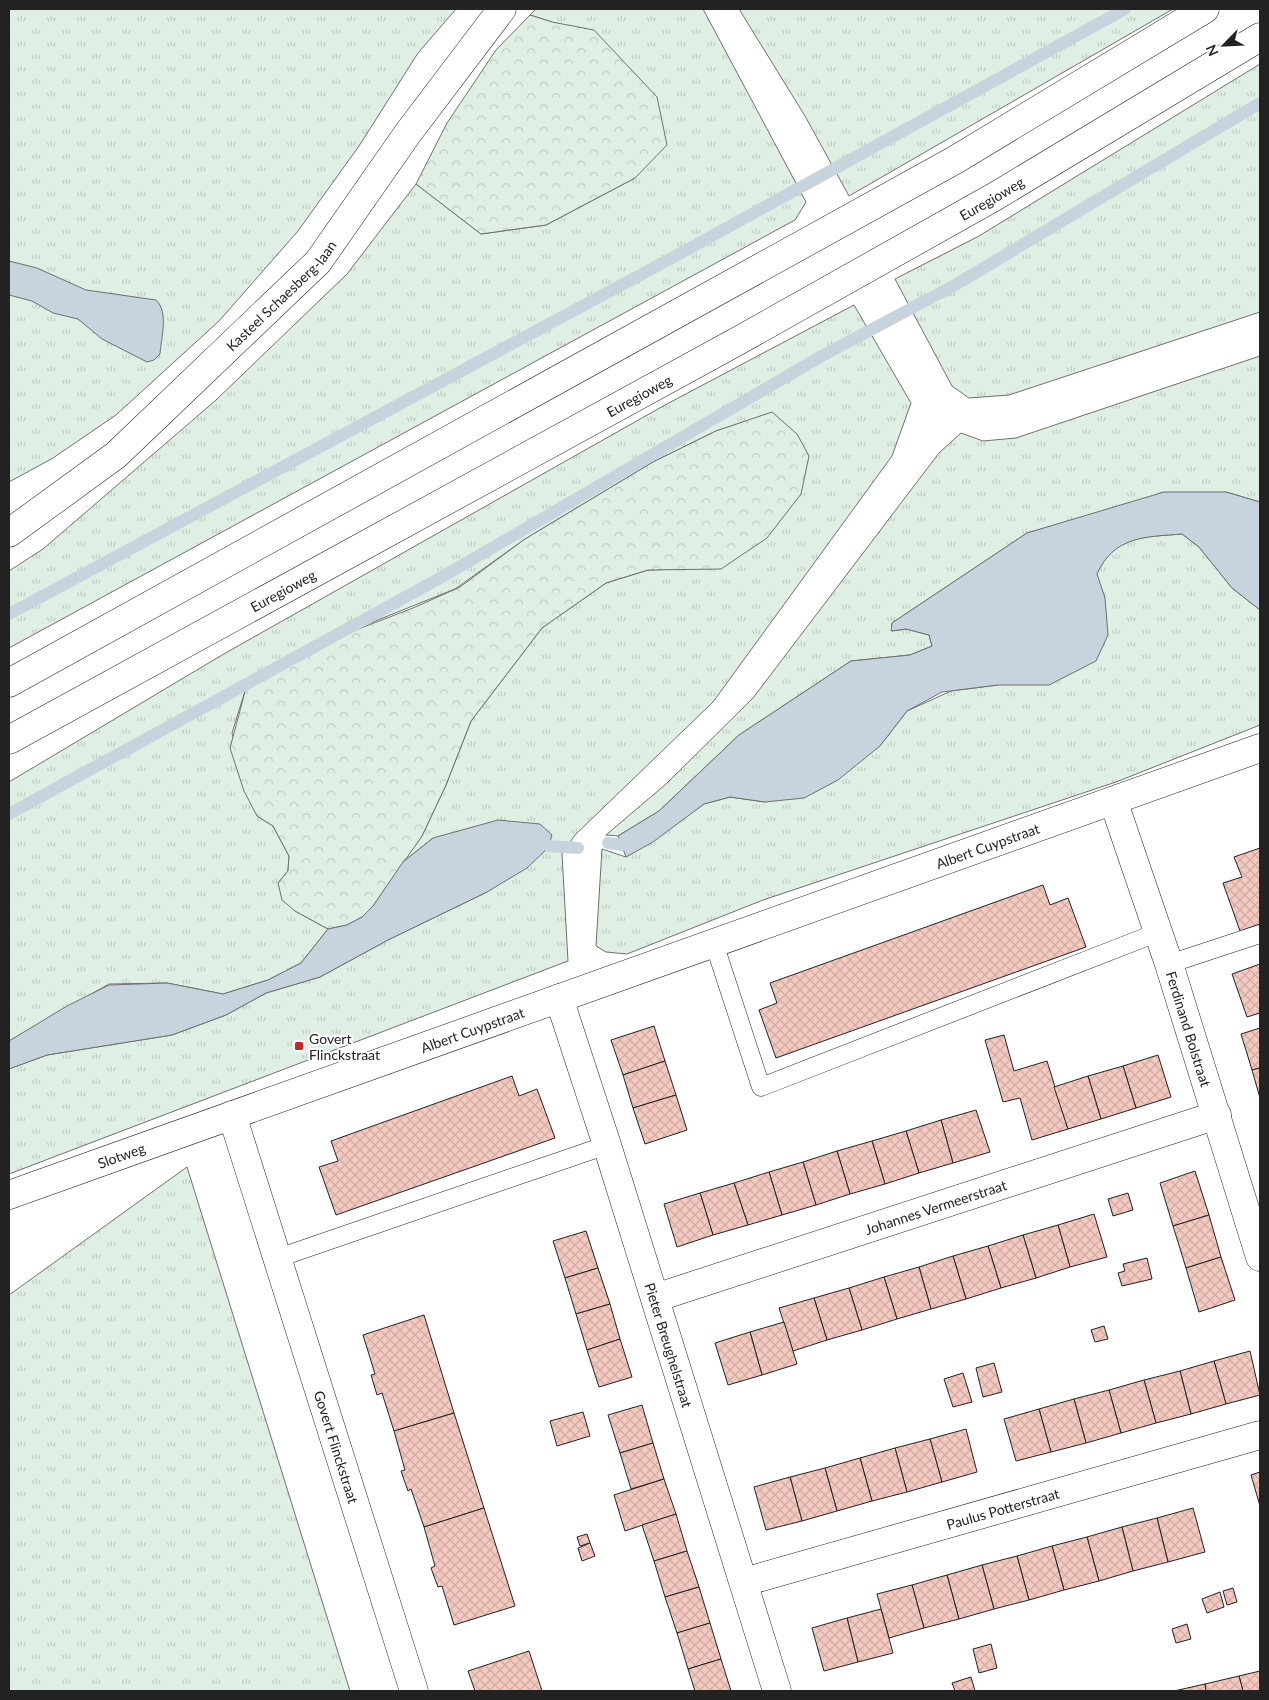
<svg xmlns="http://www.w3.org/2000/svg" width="1269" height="1700" viewBox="0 0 1269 1700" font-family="Lato,sans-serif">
	<defs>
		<pattern id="grass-tufts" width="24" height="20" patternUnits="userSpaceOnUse" patternTransform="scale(1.25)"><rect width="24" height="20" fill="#e0efe3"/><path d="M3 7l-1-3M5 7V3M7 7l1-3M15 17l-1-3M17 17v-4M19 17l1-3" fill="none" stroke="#c0cdc2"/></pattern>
		<pattern id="forest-crowns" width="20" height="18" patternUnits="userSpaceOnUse" patternTransform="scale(1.25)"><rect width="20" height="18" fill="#e0efe3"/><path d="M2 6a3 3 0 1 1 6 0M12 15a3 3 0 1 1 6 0" fill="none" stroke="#c0cdc2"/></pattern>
		<pattern id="building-cross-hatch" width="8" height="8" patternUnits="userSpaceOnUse" patternTransform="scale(1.25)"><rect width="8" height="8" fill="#f3c9c0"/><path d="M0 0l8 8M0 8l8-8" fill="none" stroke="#d0aca5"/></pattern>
	</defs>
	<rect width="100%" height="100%" fill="#fff"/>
	<g fill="url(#grass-tufts)" stroke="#6f6f6f">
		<path d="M9,9H456L418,53L359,146L298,231L219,321L116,415L53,458L9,482Z"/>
		<path d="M536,9H703L806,202L795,220L9,648V571L43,549L215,401L347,274L416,184L481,234L546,225L635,178L552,22L530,15Z"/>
		<path d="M739,9H1173L849,196L805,116Z"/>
		<path d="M1260,64V312L1009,395L969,398L952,386L895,279L979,236Z"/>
		<path d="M854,305L911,403L892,456L713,702L575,835L562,854L568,961L9,1174V1069L47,1055L172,1035L226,1015L266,993L320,977L388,940L487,892L433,838L403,862L422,836L446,785L471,721L542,628L606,583L648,570L681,569L772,413L716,431L653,462L525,539L455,589L288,656L262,672L246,688L232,733L257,816L273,826L289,856L288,871L278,883L295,911L328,929L301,963L268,980L223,994L167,983L109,984L9,1041V782L222,655L665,405Z"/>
		<path d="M1260,356V502L1226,492L1062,523L1027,533L892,623V631L906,629L929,635L932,646L910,655L851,661L739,735L659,811L618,836L606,835L666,784L753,698L939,453L961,433L983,441L1016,438Z"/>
		<path d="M1182,534L1199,547L1232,588L1260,610V725L1116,782L763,900L627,954L606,952L596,946L602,849L626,857L704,804L730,797L765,802L880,746L907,711L951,691L998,685L1105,598L1096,575C1114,535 1145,537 1182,534Z"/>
		<path d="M187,1167L350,1691H9V1295Z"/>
	</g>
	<g fill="url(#forest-crowns)" stroke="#6f6f6f">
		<path d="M530,15L552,22L594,30L657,97L667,145L635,178L546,225L481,234L416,184L447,123L496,50Z"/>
		<path d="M772,412L797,434L809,456L801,494L767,538L721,569L648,570L606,583L542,628L471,721L446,785L422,836L373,906L362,917L347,925L328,929L295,911L282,900L278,883L288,871L289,856L273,826L257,816L244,791L230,748L246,688L262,672L288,656L413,608L460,587L525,539L653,462L716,431Z"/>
	</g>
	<g fill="#c7d3dd" stroke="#6f6f6f">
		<path d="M9,261L37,268L86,290L156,300C169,312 161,338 160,354L154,360L147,362L102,339L78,319L53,313L32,301L9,295Z"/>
		<path d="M1164,492H1226L1260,502V610L1232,588L1199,547L1182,534C1145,537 1114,536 1097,574L1105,598L1108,635L1096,661L1049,685H998L942,692L907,711L880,746L838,780L804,798L765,802L730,797L704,804L653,842L626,857L618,836L659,811L739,735L851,661L910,655L932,646L929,635L906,629L891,631L892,623L1027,533Z"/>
		<path d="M498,820L540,824L552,835L548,848L527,868L487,892L388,940L320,977L266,993L226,1015L172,1035L47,1055L9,1069V1041L67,1006L109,985L167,983L223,994L268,980L301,963L328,929L347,925L362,917L373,906L403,862L433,838Z"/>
	</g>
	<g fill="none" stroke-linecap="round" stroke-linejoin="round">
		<g stroke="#c7d3dd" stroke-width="12">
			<path d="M9,614L670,259L1125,9"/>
			<path d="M9,814L442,577L820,357L955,285L1260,103"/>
			<path d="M608,843L622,845"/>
			<path d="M549,846L578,848"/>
		</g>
	</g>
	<g fill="url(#building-cross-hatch)" stroke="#222">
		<path d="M1260,848V924L1240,931L1223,883L1242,877L1234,857Z"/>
		<path d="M1043,885L1050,905L1068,898L1086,947L776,1058L759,1010L777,1003L770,983Z"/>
		<path d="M1260,964V1013L1247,1017L1232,974Z"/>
		<path d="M654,1026L665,1061L623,1075L611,1040Z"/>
		<path d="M1260,1028V1068L1252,1070L1241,1034Z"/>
		<path d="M1004,1035L1014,1071L1047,1061L1068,1129L1032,1140L1020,1098L1003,1102L985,1040Z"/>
		<path d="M1158,1055L1171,1097L1136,1108L1123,1066Z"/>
		<path d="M665,1061L676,1095L633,1108L623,1075Z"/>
		<path d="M1123,1066L1136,1108L1101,1119L1088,1076Z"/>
		<path d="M1260,1068V1098L1252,1070Z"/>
		<path d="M512,1076L519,1096L537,1089L555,1138L336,1215L319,1167L338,1161L331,1141Z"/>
		<path d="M1088,1076L1101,1119L1068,1129L1054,1087Z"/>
		<path d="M676,1095L687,1130L645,1144L633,1108Z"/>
		<path d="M976,1110L990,1152L953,1163L941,1120Z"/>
		<path d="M941,1120L953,1163L919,1173L906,1131Z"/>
		<path d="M906,1131L919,1173L885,1184L872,1141Z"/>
		<path d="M872,1141L885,1184L850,1194L837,1151Z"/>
		<path d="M837,1151L850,1194L816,1205L803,1162Z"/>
		<path d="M803,1162L816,1205L782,1215L769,1172Z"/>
		<path d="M1195,1171L1209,1215L1173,1226L1160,1183Z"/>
		<path d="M769,1172L782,1215L748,1225L734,1183Z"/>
		<path d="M734,1183L748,1225L713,1235L700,1193Z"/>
		<path d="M700,1193L713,1235L677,1247L664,1204Z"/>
		<path d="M1128,1193L1133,1210L1113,1216L1108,1199Z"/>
		<path d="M1094,1214L1107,1257L1070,1267L1058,1225Z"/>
		<path d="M1209,1215L1221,1257L1186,1268L1173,1226Z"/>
		<path d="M1058,1225L1070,1267L1036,1278L1023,1235Z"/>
		<path d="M586,1231L598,1268L565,1278L553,1241Z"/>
		<path d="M1023,1235L1036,1278L1001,1288L988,1246Z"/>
		<path d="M988,1246L1001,1288L966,1299L953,1256Z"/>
		<path d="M953,1256L966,1299L931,1309L919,1267Z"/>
		<path d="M1221,1257L1235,1300L1199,1312L1186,1268Z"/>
		<path d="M1147,1258L1152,1279L1122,1286L1118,1273L1125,1271L1123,1264Z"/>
		<path d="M919,1267L931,1309L897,1319L884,1277Z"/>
		<path d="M598,1268L610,1304L576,1314L565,1278Z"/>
		<path d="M884,1277L897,1319L862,1330L849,1288Z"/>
		<path d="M849,1288L862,1330L827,1340L814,1298Z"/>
		<path d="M814,1298L827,1340L793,1351L779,1308Z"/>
		<path d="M610,1304L620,1339L587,1350L576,1314Z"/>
		<path d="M424,1315L454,1413L394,1431L382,1393L377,1395L371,1375L375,1374L363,1335Z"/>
		<path d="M784,1322L797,1364L762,1375L750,1332Z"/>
		<path d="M1104,1326L1108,1339L1095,1342L1091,1330Z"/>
		<path d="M750,1332L762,1375L728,1385L715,1343Z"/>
		<path d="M620,1339L632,1377L599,1387L587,1350Z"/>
		<path d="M1250,1351L1260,1395L1226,1404L1214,1361Z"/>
		<path d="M1214,1361L1226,1404L1191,1414L1180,1371Z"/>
		<path d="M994,1363L1002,1392L983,1397L976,1368Z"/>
		<path d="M1180,1371L1191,1414L1156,1423L1144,1380Z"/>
		<path d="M963,1373L972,1402L953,1407L944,1379Z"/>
		<path d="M1144,1380L1156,1423L1121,1433L1109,1390Z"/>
		<path d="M1109,1390L1121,1433L1086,1443L1074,1399Z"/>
		<path d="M1074,1399L1086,1443L1051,1452L1039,1409Z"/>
		<path d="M642,1405L653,1443L620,1453L608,1415Z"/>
		<path d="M1039,1409L1051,1452L1016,1461L1004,1419Z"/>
		<path d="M583,1412L590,1436L557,1446L550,1421Z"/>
		<path d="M454,1413L484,1508L424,1527L411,1489L408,1491L401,1471L405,1470L394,1431Z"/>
		<path d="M966,1429L977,1472L942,1482L930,1439Z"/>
		<path d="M930,1439L942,1482L907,1492L895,1448Z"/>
		<path d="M653,1443L664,1479L631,1489L620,1453Z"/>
		<path d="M895,1448L907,1492L872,1501L860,1458Z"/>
		<path d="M860,1458L872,1501L837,1511L825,1468Z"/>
		<path d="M825,1468L837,1511L802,1521L790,1477Z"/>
		<path d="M1260,1472V1506L1251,1475Z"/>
		<path d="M790,1477L802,1521L766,1530L754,1487Z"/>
		<path d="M664,1479L676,1514L625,1531L614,1495Z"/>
		<path d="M484,1508L515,1606L454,1625L442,1586L438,1587L431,1568L435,1566L424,1527Z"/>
		<path d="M1193,1508L1205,1552L1168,1562L1157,1518Z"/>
		<path d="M676,1514L687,1551L654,1561L642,1525Z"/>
		<path d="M1157,1518L1168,1562L1133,1571L1122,1527Z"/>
		<path d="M1122,1527L1133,1571L1099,1581L1087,1537Z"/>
		<path d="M587,1534L590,1543L580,1546L577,1537Z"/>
		<path d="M1087,1537L1099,1581L1064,1590L1052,1546Z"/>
		<path d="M590,1543L595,1556L582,1561L578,1548Z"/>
		<path d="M1052,1546L1064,1590L1029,1600L1017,1556Z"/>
		<path d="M687,1551L699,1587L665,1597L654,1561Z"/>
		<path d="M1017,1556L1029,1600L994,1609L982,1565Z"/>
		<path d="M982,1565L994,1609L959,1619L947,1575Z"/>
		<path d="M947,1575L959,1619L924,1628L912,1585Z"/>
		<path d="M912,1585L924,1628L889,1638L877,1594Z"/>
		<path d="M699,1587L710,1623L677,1633L665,1597Z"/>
		<path d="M1233,1588L1237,1602L1227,1605L1223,1591Z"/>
		<path d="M1220,1592L1224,1607L1207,1613L1202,1599Z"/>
		<path d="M881,1609L893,1653L858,1662L847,1618Z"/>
		<path d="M847,1618L858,1662L824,1671L812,1628Z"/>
		<path d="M710,1623L721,1659L688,1669L677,1633Z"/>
		<path d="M1187,1624L1191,1639L1176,1643L1172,1629Z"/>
		<path d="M991,1644L997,1668L979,1673L973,1649Z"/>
		<path d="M529,1651L542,1691H475L468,1671Z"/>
		<path d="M721,1659L731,1691H695L688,1669Z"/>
		<path d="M1260,1671V1691H1243L1239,1676Z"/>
		<path d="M1239,1676L1243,1691H1206L1205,1684Z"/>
		<path d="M971,1677L975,1691H955L952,1683Z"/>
		<path d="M1205,1684L1206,1691H1174Z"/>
	</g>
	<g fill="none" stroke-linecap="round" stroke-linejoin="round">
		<g stroke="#222" stroke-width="19">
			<g id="service">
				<path d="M714,943L761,1087L1159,932"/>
				<path d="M1169,964L1260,934"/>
				<path d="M278,1258L607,1145"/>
			</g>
		</g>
		<g stroke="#222" stroke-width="29">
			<g id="minor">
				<path id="s1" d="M9,533L116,455L318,262L408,133L502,9"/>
				<path id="s2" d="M1114,803L1169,964L1260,1257"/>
				<path id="s3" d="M559,998L607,1145L777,1691"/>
				<path id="s4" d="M232,1115L414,1691"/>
				<path id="s5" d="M655,1298L1217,1115"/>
				<path id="s6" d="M744,1582L1260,1435"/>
			</g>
		</g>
		<g stroke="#222" stroke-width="29">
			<g id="tertiary">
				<path id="s7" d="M9,1195L1260,748"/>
			</g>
		</g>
		<g stroke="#222" stroke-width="29">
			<g id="primary">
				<path d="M9,683L955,160L1205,9"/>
				<path id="s8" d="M9,740L736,342L994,197L1260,37"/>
			</g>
		</g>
		<use href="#service" stroke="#fff" stroke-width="18"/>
		<use href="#minor" stroke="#fff" stroke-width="28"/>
		<use href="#tertiary" stroke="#fff" stroke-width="28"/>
		<use href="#primary" stroke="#fff" stroke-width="28"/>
	</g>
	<rect fill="#c62828" stroke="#fff" stroke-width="2" x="294" y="1041" width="10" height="10" rx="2.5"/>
	<g text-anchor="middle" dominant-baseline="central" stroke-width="4" stroke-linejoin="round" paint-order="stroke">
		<g font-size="14" fill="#222" stroke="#fff">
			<text stroke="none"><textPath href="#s8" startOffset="1122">Euregioweg</textPath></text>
			<text stroke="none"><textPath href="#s1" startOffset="362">Kasteel Schaesberg-laan</textPath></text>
			<text stroke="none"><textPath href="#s8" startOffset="718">Euregioweg</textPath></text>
			<text stroke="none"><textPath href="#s8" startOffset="312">Euregioweg</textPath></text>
			<text stroke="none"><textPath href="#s7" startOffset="1039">Albert Cuypstraat</textPath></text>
			<text stroke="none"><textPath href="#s7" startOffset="492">Albert Cuypstraat</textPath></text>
			<text stroke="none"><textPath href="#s2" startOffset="238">Ferdinand Bolstraat</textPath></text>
			<text stroke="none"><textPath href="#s7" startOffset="119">Slotweg</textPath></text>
			<text stroke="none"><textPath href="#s5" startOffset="295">Johannes Vermeerstraat</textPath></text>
			<text stroke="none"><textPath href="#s3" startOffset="364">Pieter Breughelstraat</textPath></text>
			<text stroke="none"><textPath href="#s4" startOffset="348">Govert Flinckstraat</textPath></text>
			<text stroke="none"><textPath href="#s6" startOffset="269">Paulus Potterstraat</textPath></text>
		</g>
		<g font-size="14" fill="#222" stroke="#fff" text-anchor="start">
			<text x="309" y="1038">Govert<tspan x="309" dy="16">Flinckstraat</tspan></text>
		</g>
	</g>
	<rect width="1269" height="1700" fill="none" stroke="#222222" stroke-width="20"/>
	<g transform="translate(1224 45) rotate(246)" stroke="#ffffff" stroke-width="4" paint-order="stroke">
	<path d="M0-4L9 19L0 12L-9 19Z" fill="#222222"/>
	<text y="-8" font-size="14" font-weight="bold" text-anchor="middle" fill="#222222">N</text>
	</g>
</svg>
